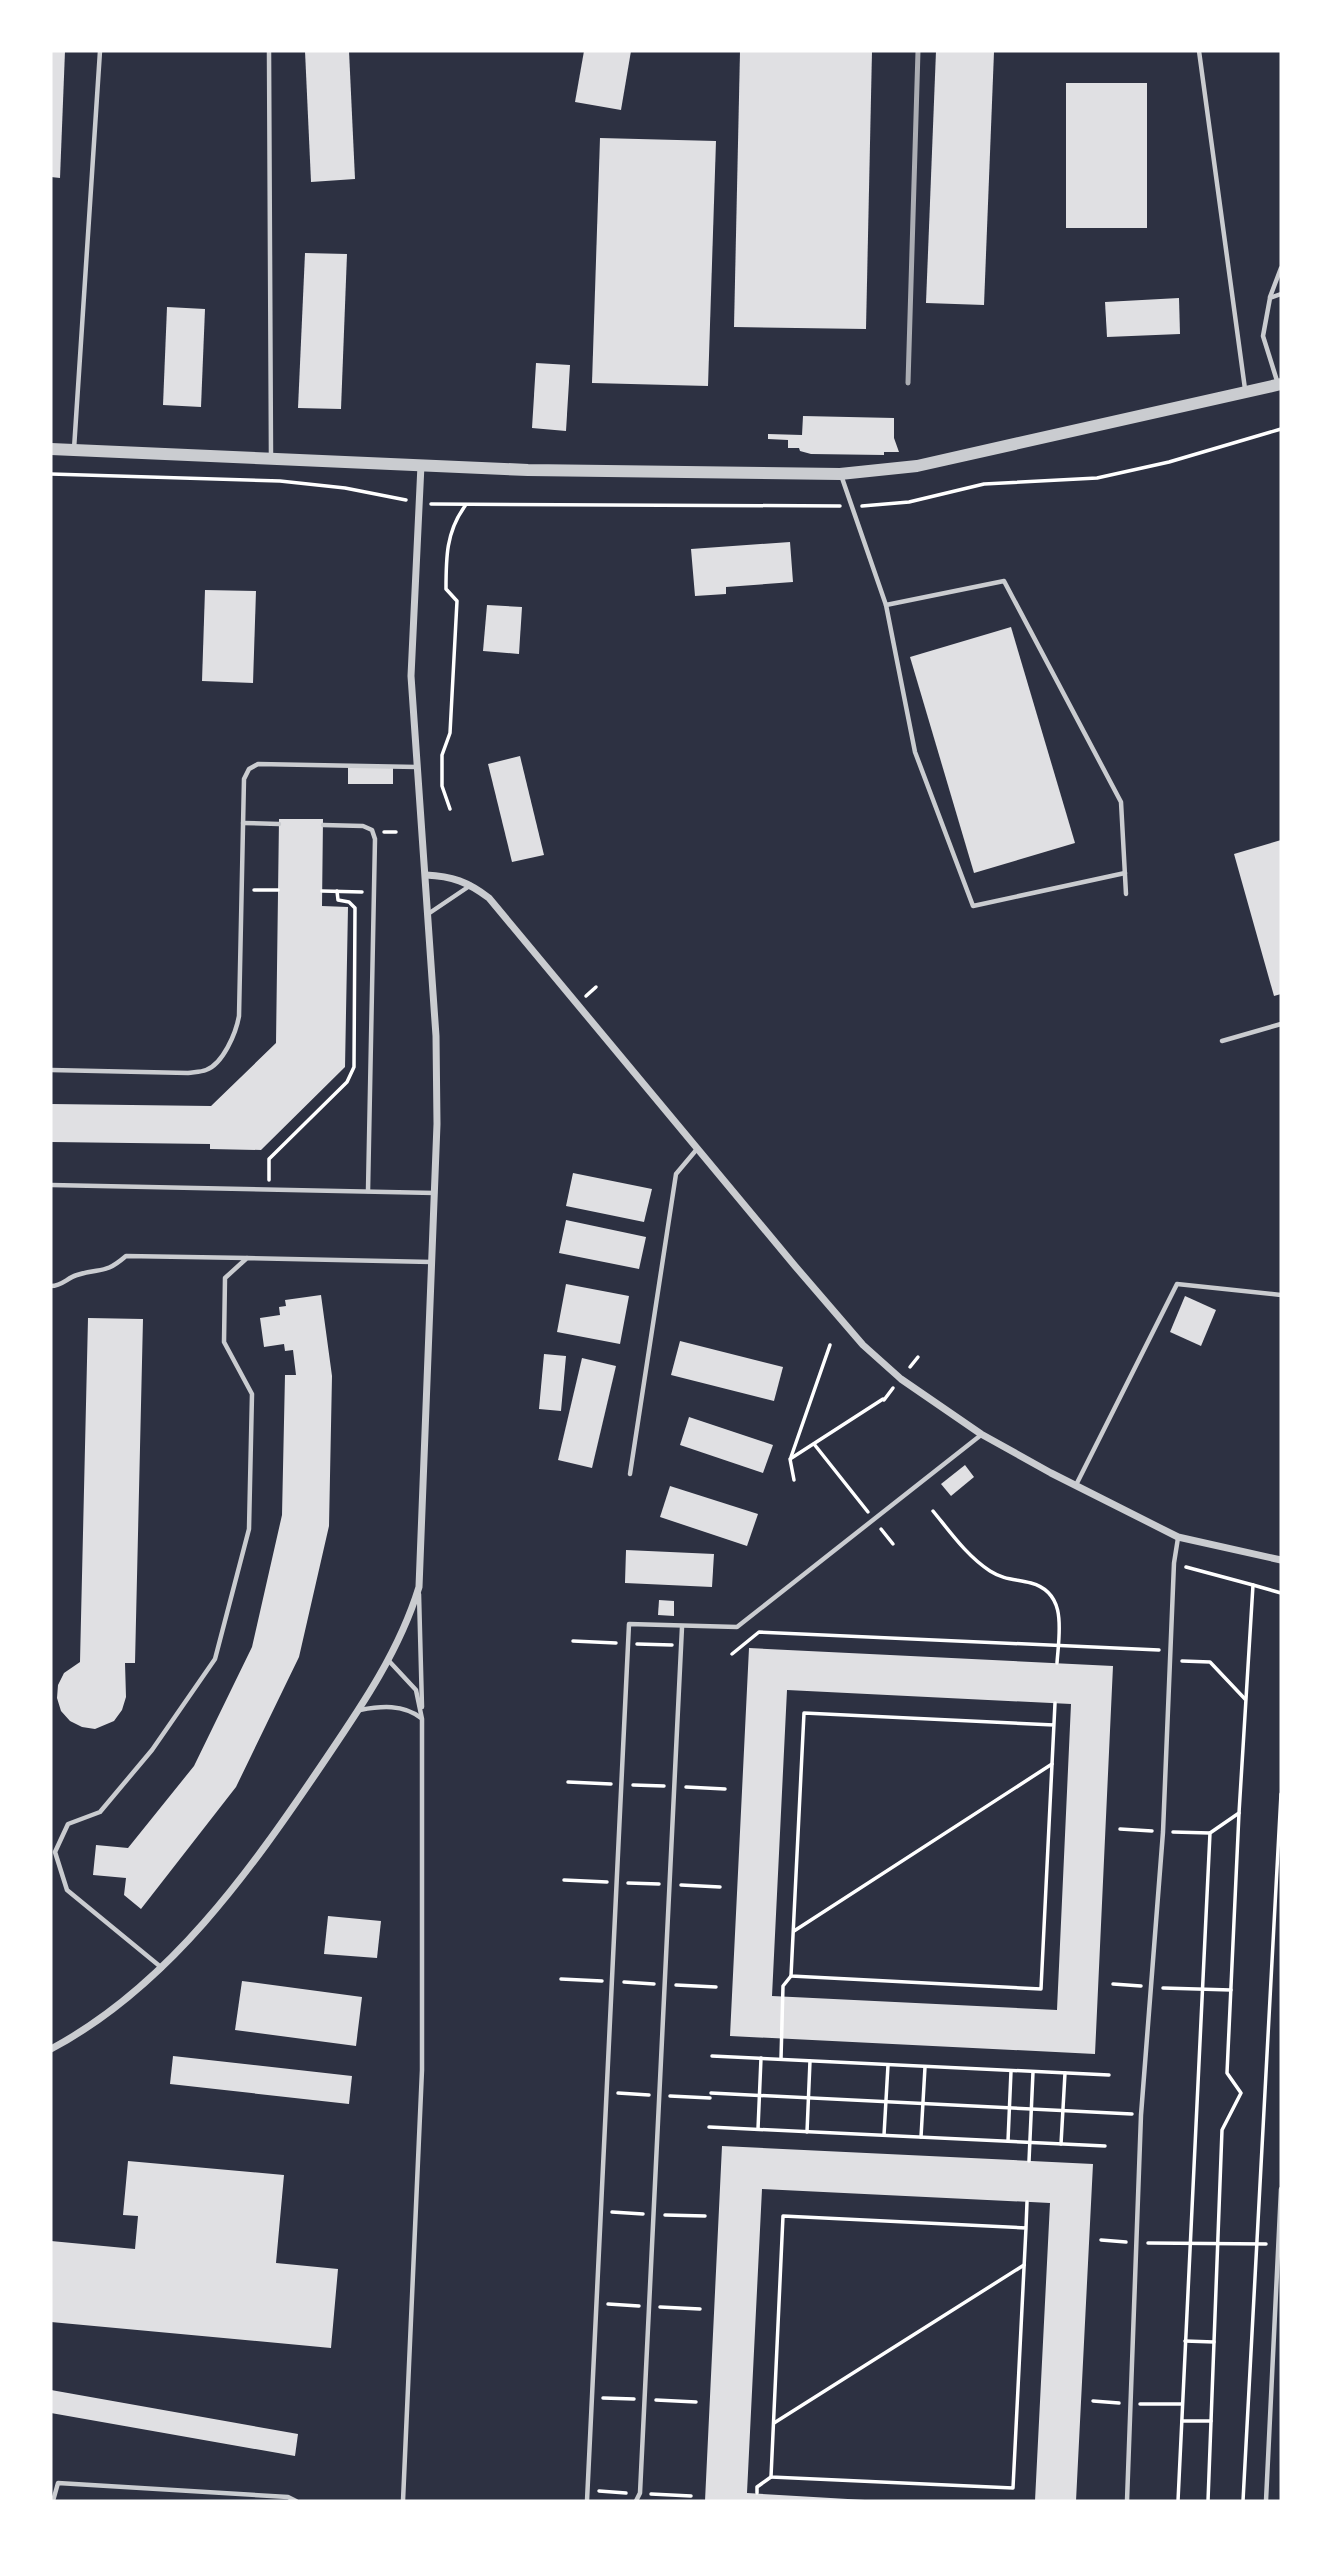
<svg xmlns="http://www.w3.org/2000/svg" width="1332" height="2552" viewBox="0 0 1332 2552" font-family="'Roboto Serif',serif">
	<rect width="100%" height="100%" fill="#2d3142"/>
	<g fill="#e0e0e3" fill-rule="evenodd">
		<path d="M51,51H65L60,178L51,177Z"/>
		<path d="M305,51H349L355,179L311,182Z"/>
		<path d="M584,51H631L621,110L575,102Z"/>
		<path d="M740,51H872L866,329L734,327Z"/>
		<path d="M936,51L994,52L984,305L926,303Z"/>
		<rect x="1066" y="83" width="81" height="145"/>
		<path d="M600,138L716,141L708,386L592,383Z"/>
		<path d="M305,253L347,254L341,409L298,408Z"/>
		<path d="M1179,298L1180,334L1107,337L1105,302Z"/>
		<path d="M167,307L205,309L201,407L163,405Z"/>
		<path d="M536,363L570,365L566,431L532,428Z"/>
		<path d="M803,416L894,418V438L899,452H884V455L811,454L800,451L799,448H788V440L768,439V434L802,435Z"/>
		<path d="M790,542L793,582L726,587V594L695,596L691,549Z"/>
		<path d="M205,590L256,591L253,683L202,681Z"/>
		<path d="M487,605L522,607L519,654L483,651Z"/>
		<path d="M1011,627L1075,843L974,873L910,657Z"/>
		<path d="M520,756L544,855L512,862L488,764Z"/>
		<path d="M348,767L393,768V784H348Z"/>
		<path d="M279,819H323L322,906L348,907L345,1067L261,1150L210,1149V1144L51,1142V1104L211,1106L276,1043Z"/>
		<path d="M1281,840V994L1274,996L1234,854Z"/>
		<path d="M573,1173L652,1189L644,1222L566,1206Z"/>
		<path d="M566,1220L646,1237L639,1269L559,1253Z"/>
		<path d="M566,1284L629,1296L620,1344L557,1332Z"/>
		<path d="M321,1295L332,1376L329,1526L299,1657L236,1787L141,1909L124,1895L126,1878L93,1875L96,1845L128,1848L194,1766L252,1647L282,1515L285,1375H296L293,1350L285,1351L284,1344L264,1347L260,1318L280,1315L279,1307L286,1306L285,1300Z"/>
		<path d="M1185,1296L1216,1310L1201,1346L1170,1332Z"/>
		<path d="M88,1318L143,1319L135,1663H125L126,1697L122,1710L114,1721L95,1729L82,1727L70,1721L61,1711L57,1698L58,1685L64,1673L80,1662Z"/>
		<path d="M680,1341L783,1367L774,1401L671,1375Z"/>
		<path d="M544,1354L566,1356L561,1411L539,1409Z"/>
		<path d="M582,1358L616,1366L592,1468L558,1460Z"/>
		<path d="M689,1417L773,1445L763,1473L680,1445Z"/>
		<path d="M965,1465L974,1477L951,1496L941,1484Z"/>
		<path d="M670,1486L758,1514L747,1546L660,1517Z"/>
		<path d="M626,1550L714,1554L712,1587L625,1583Z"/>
		<path d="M659,1600L674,1601V1616L658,1615Z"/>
		<path d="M749,1648L1113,1666L1095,2054L730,2036ZM787,1690L1071,1704L1057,2010L772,1996Z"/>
		<path d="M328,1916L381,1921L377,1958L324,1954Z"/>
		<path d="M242,1981L362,1997L356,2046L235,2030Z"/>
		<path d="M173,2056L352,2076L349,2104L170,2084Z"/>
		<path d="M722,2146L1093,2164L1076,2501H1035L1050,2203L762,2189L747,2493L882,2501H705Z"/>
		<path d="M128,2161L284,2175L276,2263L338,2269L331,2348L51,2322V2241L135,2249L138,2216L123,2215Z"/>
		<path d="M51,2390L298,2434L295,2456L51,2413Z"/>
	</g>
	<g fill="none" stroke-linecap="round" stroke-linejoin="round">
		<g stroke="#fff" stroke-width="3.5">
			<path d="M51,474L280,481L345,488L406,500"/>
			<path d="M431,504L840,506"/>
			<path d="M862,506L909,502L984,484L1097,478L1169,462L1281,429"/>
			<path d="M450,809L442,786V755L450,733L457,601L446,589C446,558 446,532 465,506"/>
			<path d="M384,832H396"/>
			<path d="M254,890H278"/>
			<path d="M322,891L362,892"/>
			<path d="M586,996L596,987"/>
			<path d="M269,1180V1159L347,1082L354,1067L355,908L349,902L338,900L337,891"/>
			<path d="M910,1367L918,1357"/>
			<path d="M884,1400L893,1388"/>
			<path d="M814,1444L868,1512"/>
			<path d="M791,1457L830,1345"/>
			<path d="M794,1480L790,1459L883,1399"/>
			<path d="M933,1511C951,1533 967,1556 990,1571C1004,1580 1016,1579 1031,1583C1068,1593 1059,1633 1057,1663"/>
			<path d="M881,1529L893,1544"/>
			<path d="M1253,1585L1281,1593"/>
			<path d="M573,1641L616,1643"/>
			<path d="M637,1644L672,1645"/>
			<path d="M732,1654L759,1632L1159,1650"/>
			<path d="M1182,1661L1210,1662L1245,1699"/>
			<path d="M1054,1725L804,1713L791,1976L1041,1989L1055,1703"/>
			<path d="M568,1782L611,1784"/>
			<path d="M633,1785L664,1786"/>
			<path d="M686,1787L725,1789"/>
			<path d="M1120,1829L1152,1831"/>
			<path d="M1173,1832L1210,1833"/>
			<path d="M564,1880L607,1882"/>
			<path d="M628,1883L659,1884"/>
			<path d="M681,1885L720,1887"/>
			<path d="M794,1931L1052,1764"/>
			<path d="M561,1979L602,1981"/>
			<path d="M624,1982L654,1984"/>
			<path d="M1113,1984L1141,1986"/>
			<path d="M676,1985L716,1987"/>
			<path d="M1163,1988L1231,1990"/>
			<path d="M712,2056L1109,2075"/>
			<path d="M781,2059L783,1986L791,1976"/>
			<path d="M618,2093L649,2095"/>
			<path d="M711,2093L1132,2114"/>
			<path d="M670,2096L710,2098"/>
			<path d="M709,2127L1105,2146"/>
			<path d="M758,2129L761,2058"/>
			<path d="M807,2132L810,2061"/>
			<path d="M884,2135L888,2065"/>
			<path d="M921,2137L925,2067"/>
			<path d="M1008,2141L1011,2071"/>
			<path d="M1061,2144L1065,2073"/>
			<path d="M1029,2161L1033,2072"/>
			<path d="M612,2212L643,2214"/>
			<path d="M665,2215L705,2216"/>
			<path d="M1026,2228L1013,2488L771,2477L783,2216L1026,2228L1027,2202"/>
			<path d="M1101,2240L1126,2242"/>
			<path d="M1148,2243L1266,2244"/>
			<path d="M608,2304L639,2306"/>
			<path d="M660,2307L700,2309"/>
			<path d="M1185,2341L1214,2342"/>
			<path d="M603,2398L634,2399"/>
			<path d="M656,2400L696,2402"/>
			<path d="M1093,2401L1119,2403"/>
			<path d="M1140,2404H1182"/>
			<path d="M1182,2421H1211"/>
			<path d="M774,2423L1024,2265"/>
			<path d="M599,2491L626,2493"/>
			<path d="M757,2493V2487L771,2477"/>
			<path d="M651,2494L691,2496"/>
			<path d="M1178,2501L1210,1833L1239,1813L1253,1585L1186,1567"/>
			<path d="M1208,2501L1222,2130L1241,2093L1227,2073L1239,1813"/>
			<path d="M1243,2501L1281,1794"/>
		</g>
		<g stroke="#caccd0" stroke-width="4.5">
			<path d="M269,51L271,458"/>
			<path d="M1199,51L1245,389"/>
			<path d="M1270,297L1281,268"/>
			<path d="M1278,384L1263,336L1270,298L1281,294"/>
			<path d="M74,449L100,51"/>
			<path d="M841,475L886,605L1004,581L1121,802L1126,894"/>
			<path d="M886,605L915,752L973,906L1125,873"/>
			<path d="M243,823L279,824"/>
			<path d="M323,825L363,826L372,830L375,839L368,1191"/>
			<path d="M428,914L471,885"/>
			<path d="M1222,1041L1281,1024"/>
			<path d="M51,1070L188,1073C194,1072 201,1072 206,1070C223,1064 236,1033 239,1016L244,779L249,769L258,764L417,767"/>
			<path d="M51,1185L435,1193"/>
			<path d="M51,1286C62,1286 67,1278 77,1275C102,1267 104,1275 126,1256L247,1258"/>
			<path d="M630,1474L676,1174L697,1149"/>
			<path d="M1076,1485L1177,1284L1281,1295"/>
			<path d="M419,1594L422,1707"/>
			<path d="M389,1661L416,1690L422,1719V2070L403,2501"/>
			<path d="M360,1710C381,1706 403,1704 421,1718"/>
			<path d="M162,1968L67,1890L55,1852L68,1824L100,1812L152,1750L215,1659L249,1529L252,1394L224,1342L225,1278L247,1258L432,1262"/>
			<path d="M53,2501L58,2483L288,2497L296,2501"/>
			<path d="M587,2501L629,1624L737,1627L981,1435"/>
			<path d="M636,2501L640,2493L682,1627"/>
			<path d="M1127,2501L1141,2115L1163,1832L1174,1563L1178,1538"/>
			<path d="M1266,2501L1281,2189"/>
		</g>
		<g stroke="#caccd0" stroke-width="7">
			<path d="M426,875C452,876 468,882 489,898L795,1266L863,1345L901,1379L981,1434L1051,1473L1178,1537L1281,1560"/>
			<path d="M51,2049C169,1986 250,1871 323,1763C361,1707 399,1652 419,1587L437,1124L436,1036L411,676L421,465"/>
		</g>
		<path stroke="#caccd0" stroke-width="12" d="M51,449L528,470L840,474L917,466L1281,384"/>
		<path stroke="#abadb3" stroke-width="5" d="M908,383L918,51"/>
	</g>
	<rect width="1332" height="2552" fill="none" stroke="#ffffff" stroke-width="105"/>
</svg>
